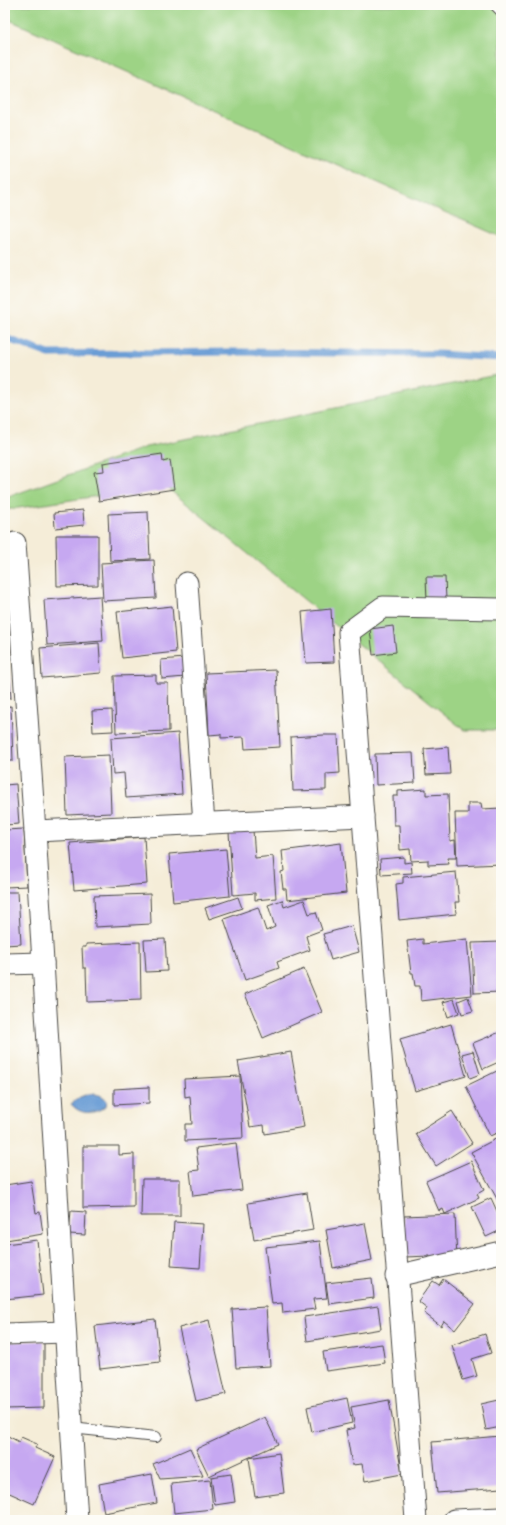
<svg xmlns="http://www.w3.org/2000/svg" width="506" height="1525" viewBox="0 0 506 1525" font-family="Caveat,sans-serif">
	<rect width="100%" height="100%" fill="#fdfcf7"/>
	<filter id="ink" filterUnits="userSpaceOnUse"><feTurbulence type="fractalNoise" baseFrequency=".025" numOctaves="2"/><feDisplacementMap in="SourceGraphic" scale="8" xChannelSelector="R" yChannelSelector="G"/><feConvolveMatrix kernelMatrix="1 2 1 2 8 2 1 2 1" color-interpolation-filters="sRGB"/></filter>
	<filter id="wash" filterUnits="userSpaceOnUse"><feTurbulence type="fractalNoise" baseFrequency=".012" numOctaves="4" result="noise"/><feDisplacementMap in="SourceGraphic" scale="16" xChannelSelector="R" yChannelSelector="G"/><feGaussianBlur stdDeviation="0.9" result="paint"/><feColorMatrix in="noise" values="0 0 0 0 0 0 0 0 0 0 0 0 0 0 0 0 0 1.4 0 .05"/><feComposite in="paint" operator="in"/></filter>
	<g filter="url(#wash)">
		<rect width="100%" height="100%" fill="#f5edd8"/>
		<g fill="#9dd385" stroke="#647f58">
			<path d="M5,5H501V237L5,18Z"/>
			<path d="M501,374V730H464L165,486L5,510V498L146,447Z"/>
		</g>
		<path fill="#6a9dd5" stroke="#4a6480" d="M88,1094C95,1094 103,1094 107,1101L106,1106C95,1114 81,1116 71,1104L80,1097Z"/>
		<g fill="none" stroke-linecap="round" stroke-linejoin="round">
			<path stroke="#6a9dd5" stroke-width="7" d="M5,338L49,354L231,352L437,354L501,358"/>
		</g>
		<g id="blocks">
			<g fill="#c6a8f1">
				<path d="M162,454L163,462L170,460L174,489L99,501L94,472L104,471L103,463Z"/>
				<path d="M83,510L84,525L55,528L54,513Z"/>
				<path d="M148,512L150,559L110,561L108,514Z"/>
				<path d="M56,535H98V585L57,586Z"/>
				<path d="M154,560L156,598L103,601L101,563Z"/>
				<path d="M426,577H445L446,600L427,601Z"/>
				<path d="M100,596L103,641L47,645L44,600Z"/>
				<path d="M172,606L176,652L122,658L117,612Z"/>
				<path d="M331,609L334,662L306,663L302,612Z"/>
				<path d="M393,626L396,652L373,655L370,629Z"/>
				<path d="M99,643L101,673L42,678L40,648Z"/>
				<path d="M184,658L185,677L162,679L161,660Z"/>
				<path d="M5,660H8L11,698H5Z"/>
				<path d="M276,670L280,747L245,749L244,737L221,738V734L209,735L206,673Z"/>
				<path d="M156,675V683H168L169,731L116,733L114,676Z"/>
				<path d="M11,706L13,761H5V707Z"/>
				<path d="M112,710L113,731L93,732L92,711Z"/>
				<path d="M178,733L182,794L126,798L124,773L113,774L111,738Z"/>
				<path d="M324,735H338L340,773L326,774V790L293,791L291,737Z"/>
				<path d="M448,747L450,774L426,775L424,749Z"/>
				<path d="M413,753L415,783L376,785L375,754Z"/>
				<path d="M109,755L111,813L67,815L65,757Z"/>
				<path d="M16,784L19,824L5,825V785Z"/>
				<path d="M426,789V795L448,794L450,841L455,840L456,858H448L449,864L428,865V860L411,861L410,849L400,850L399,825H394L393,796H398V791Z"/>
				<path d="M468,803H481L482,809L501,808V864L457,866L455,813H468Z"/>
				<path d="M24,829L27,886L5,887V830Z"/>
				<path d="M253,830L255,858L273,856L276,898L255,900V893L233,895L229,832Z"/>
				<path d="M144,837L147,884L74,890L70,843Z"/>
				<path d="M341,843L346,893L287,900L286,889H283L281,872L284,871L282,851Z"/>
				<path d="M226,849L230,896L173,902L169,854Z"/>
				<path d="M404,857V863L411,862L412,873L381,875L380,859Z"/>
				<path d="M456,872L459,902H455L456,914L399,920L396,884L403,883V877Z"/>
				<path d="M5,892H18L21,944L5,945Z"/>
				<path d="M150,894L151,924L95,927L94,896Z"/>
				<path d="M238,897L242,908L209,919L205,908Z"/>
				<path d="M282,900L284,907L304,900L309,914L316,912L322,930L306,936L310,950L277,962L279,968L245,980L224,919L258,907L266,931L275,927L268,905Z"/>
				<path d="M352,926L359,952L331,960L323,934Z"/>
				<path d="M165,939L167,971L146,972L144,940Z"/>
				<path d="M423,939V944L467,939L472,995L421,1001L420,986H415L413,973H411L407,941Z"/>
				<path d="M140,942L141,1000L87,1002L86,968H83L82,947H86V944Z"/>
				<path d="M501,942V992L474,993L472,943Z"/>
				<path d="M304,969L322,1012L263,1038L245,994Z"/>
				<path d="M468,997L473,1011L462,1014L458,1001Z"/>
				<path d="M454,999L459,1013L448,1017L443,1002Z"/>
				<path d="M451,1024L466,1076L415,1091L400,1039Z"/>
				<path d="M500,1032L501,1061L483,1069L473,1043Z"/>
				<path d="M473,1051L480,1074L470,1078L462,1054Z"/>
				<path d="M291,1052L304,1127L265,1134L264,1125L250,1127L238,1061Z"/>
				<path d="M501,1069V1131L490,1136L466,1086Z"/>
				<path d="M240,1076L243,1138L185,1141V1124H192L190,1096L185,1097L184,1079Z"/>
				<path d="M149,1087V1103L114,1105V1089Z"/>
				<path d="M452,1111L472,1143L436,1166L416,1134Z"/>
				<path d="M501,1136V1206L471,1152Z"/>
				<path d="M236,1143L242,1190L193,1196L190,1171L199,1170L196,1148Z"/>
				<path d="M83,1146H119V1155L134,1154V1207L83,1208Z"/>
				<path d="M471,1161L484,1190L477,1194L479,1198L445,1214L443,1209L439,1211L426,1181Z"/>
				<path d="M142,1179H180V1216H141Z"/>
				<path d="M31,1181L36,1213L40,1212L43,1234L6,1240L5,1185Z"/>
				<path d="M307,1193L313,1230L254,1240L248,1203Z"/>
				<path d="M491,1198L501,1220V1230L486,1237L472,1207Z"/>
				<path d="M71,1211L86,1212L85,1235L69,1234Z"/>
				<path d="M455,1214L457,1261L430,1262V1256L405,1257L404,1216Z"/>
				<path d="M174,1222L203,1224L200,1268L171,1266Z"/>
				<path d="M365,1223L372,1260L333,1268L326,1230Z"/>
				<path d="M37,1240L43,1295L5,1299V1244Z"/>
				<path d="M320,1241L327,1298L313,1299L315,1309L283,1313L282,1303L272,1304L265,1247Z"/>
				<path d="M372,1278L374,1298L329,1304L326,1283Z"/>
				<path d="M443,1279L475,1304L455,1330L444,1321L441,1326L424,1313L427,1308L418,1301L433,1281L439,1285Z"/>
				<path d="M378,1306L381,1329L307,1341L304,1317Z"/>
				<path d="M266,1307L270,1366L236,1368L232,1309Z"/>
				<path d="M155,1319L160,1362L100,1369L95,1326Z"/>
				<path d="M209,1320L226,1394L196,1401L179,1328Z"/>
				<path d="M485,1334L491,1353L472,1359L477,1376L463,1380L452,1345Z"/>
				<path d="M44,1341V1408L5,1409V1342Z"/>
				<path d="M382,1344L385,1363L326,1371L323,1352Z"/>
				<path d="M347,1398L352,1423L312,1432L307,1407Z"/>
				<path d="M389,1400L402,1474L365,1481L362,1464L352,1465L346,1430L355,1428L351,1407Z"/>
				<path d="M499,1400L501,1427L486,1430L481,1404Z"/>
				<path d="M265,1417L278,1444L209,1476L196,1449Z"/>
				<path d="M8,1436L19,1442L21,1437L37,1444L35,1448L55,1457L34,1504L5,1491V1443Z"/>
				<path d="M500,1436L501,1488L437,1493L432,1442Z"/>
				<path d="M190,1448L203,1476L160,1479L153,1464Z"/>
				<path d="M279,1453L284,1493L255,1497L249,1458Z"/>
				<path d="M152,1474L157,1503L104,1513L99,1484Z"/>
				<path d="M231,1474L235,1502L215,1505L211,1477Z"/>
				<path d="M210,1480L213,1509L174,1513L171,1484Z"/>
			</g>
		</g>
	</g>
	<g filter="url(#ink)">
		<use href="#blocks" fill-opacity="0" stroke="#494845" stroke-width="1"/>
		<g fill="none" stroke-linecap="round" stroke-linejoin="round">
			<g stroke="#494845" stroke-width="12">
				<g id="lane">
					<path d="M495,5L501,11"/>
					<path d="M71,1428L156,1437"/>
				</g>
			</g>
			<g stroke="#494845" stroke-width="23">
				<g id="street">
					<path d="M15,543L35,831L77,1520"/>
					<path d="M187,583L204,824"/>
					<path d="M35,831L363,816"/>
					<path d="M5,964L43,963"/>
					<path d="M396,1276L501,1252"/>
					<path d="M5,1334L65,1332"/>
					<path d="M416,1520L349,632L383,607L501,609"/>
					<path d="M454,1520L501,1518"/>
				</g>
			</g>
			<use href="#lane" stroke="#fff" stroke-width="10"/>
			<use href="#street" stroke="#fff" stroke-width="21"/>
		</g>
	</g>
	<rect width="506" height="1525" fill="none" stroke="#fdfcf7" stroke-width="20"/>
</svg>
